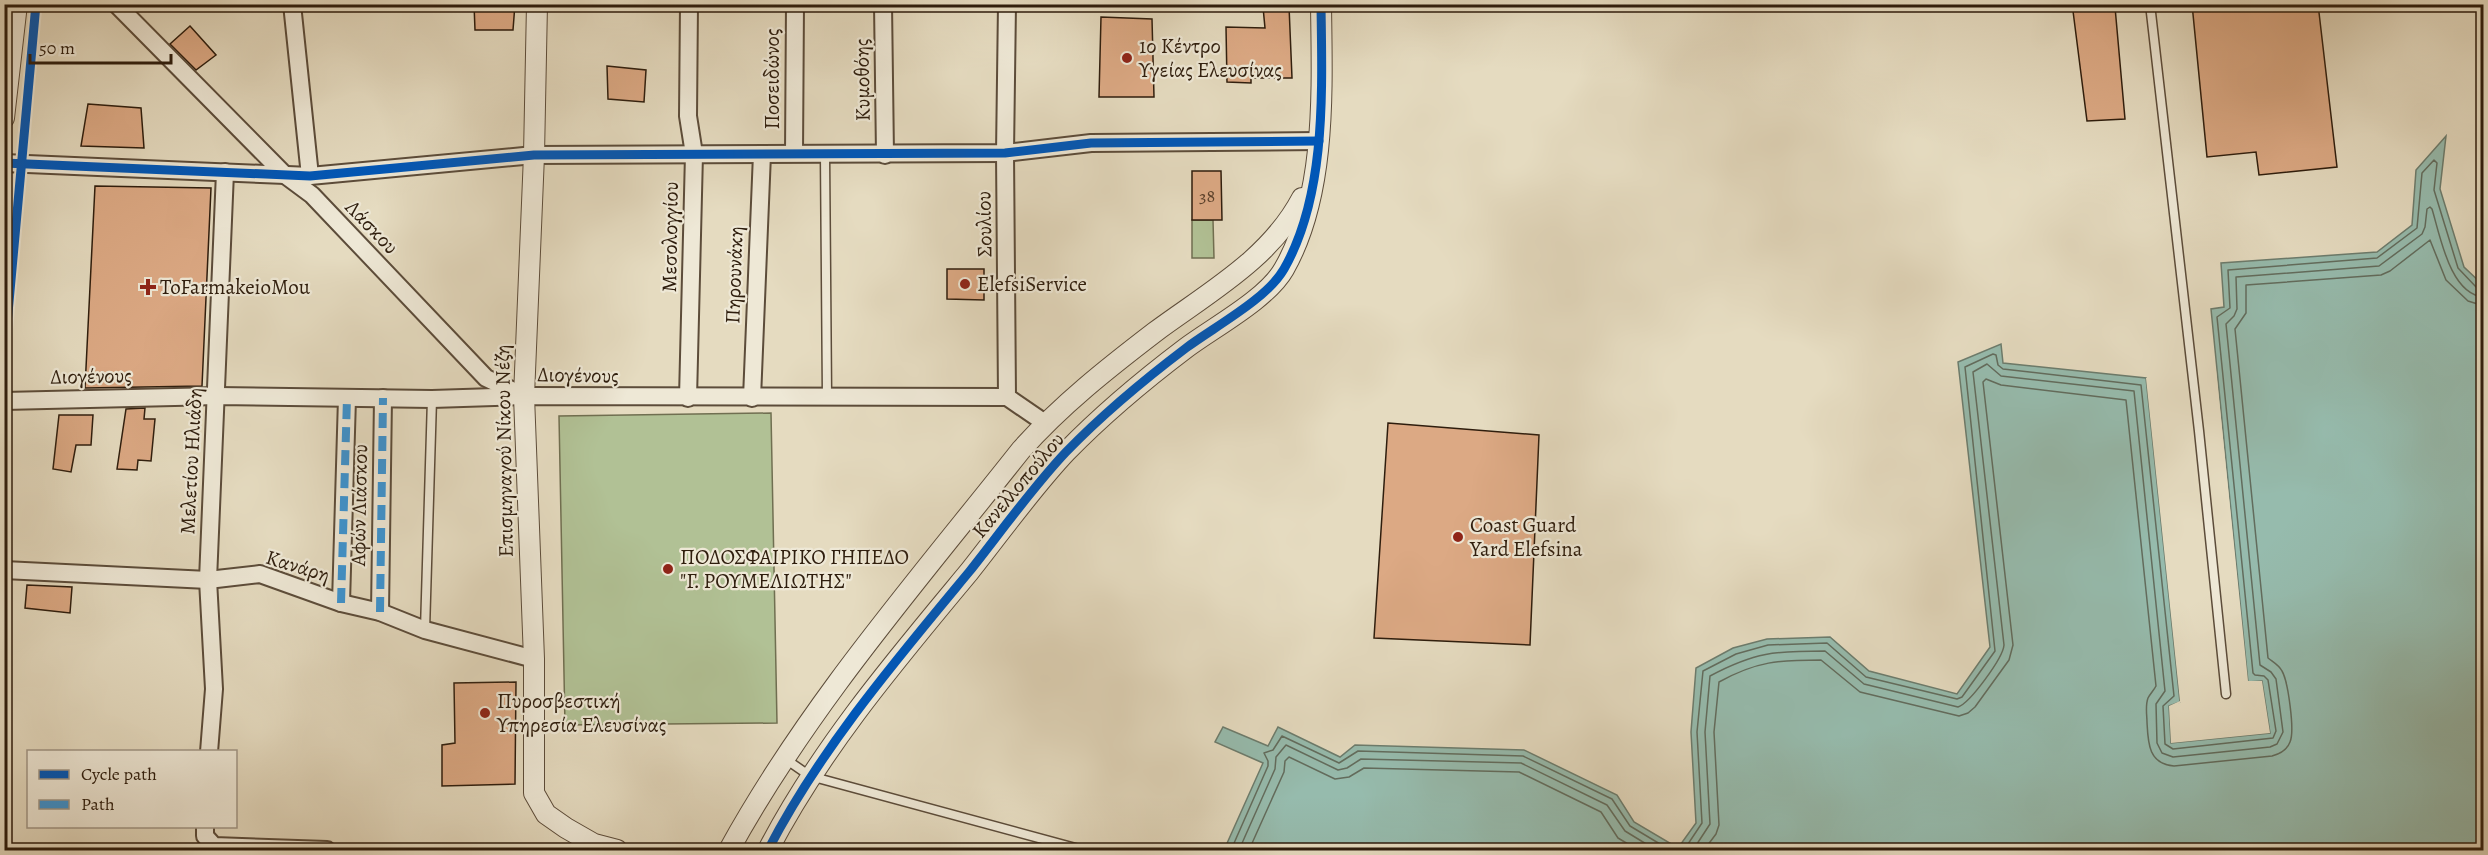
<svg xmlns="http://www.w3.org/2000/svg" width="2488" height="855" viewBox="0 0 2488 855" font-family="Alegreya,serif">
	<rect width="100%" height="100%" fill="#e5dbc0"/>
	<filter id="stains"><feTurbulence type="fractalNoise" baseFrequency=".00333" numOctaves="4"/><feColorMatrix values="0 0 0 0 .2 0 0 0 0 .09 0 0 0 0 .02 0 0 0 .5 -.17"/></filter>
	<radialGradient id="worn" r=".72"><stop offset=".6" stop-color="#630" stop-opacity="0"/><stop offset="1" stop-color="#630" stop-opacity=".3"/></radialGradient>
	<g fill="#b1c195" stroke="#706f51" stroke-width="1.5">
		<path d="M1192,220H1213L1214,258H1192Z"/>
		<path d="M771,413L777,723L565,725L559,416Z"/>
	</g>
	<path fill="#96bbad" stroke="#6c7c6d" stroke-width="1.5" d="M2446,136L2440,189L2464,267L2483,285V850H1224L1263,763L1215,742L1223,727L1268,746L1278,727L1340,757L1355,745L1524,750L1617,795L1634,822L1678,848L1696,823L1691,732L1696,668L1733,648L1767,639L1830,637L1869,671L1957,694L1990,647L1958,362L2001,344L2003,363L2146,378L2180,702L2169,706L2171,743L2270,733L2262,681L2248,682L2211,309L2224,307L2221,263L2377,252L2412,225L2416,170Z"/>
	<path fill="#e5dbc0" d="M2216,370L2248,681H2262L2270,733L2171,743L2169,706L2180,701L2146,378H2149L2183,701L2172,708L2174,740L2267,731L2260,684L2248,685L2245,682L2213,371Z"/>
	<g fill="none" stroke-linecap="round" stroke-linejoin="round">
		<g stroke="#626c5d" stroke-width="1.5">
			<path d="M1231,850L1268,766V761L1264,753L1273,750L1282,736L1339,763L1358,751L1523,756L1612,799L1630,826L1670,850"/>
			<path d="M1239,850L1275,769L1276,757L1286,745L1338,770L1347,768L1361,759L1521,763L1607,805L1625,831L1656,850"/>
			<path d="M1249,850L1284,772L1285,761L1289,757L1335,779L1349,777L1364,768L1519,772L1601,812L1618,838L1638,850"/>
			<path d="M1684,850L1702,823L1697,732L1703,671L1736,654L1768,645L1827,643L1866,677L1957,699L1962,697L1995,651L1965,367L1993,354L1996,355L1998,365L2003,369L2141,385L2174,696L2163,706L2165,744L2173,749L2273,738L2276,731L2268,680L2264,676L2255,675L2253,673L2217,317L2230,308L2228,270L2377,258L2417,228L2422,173L2434,160L2437,163L2434,190L2458,268L2477,288L2484,289"/>
			<path d="M1693,850L1710,824L1705,732L1710,676C1755,652 1775,651 1825,651L1864,684L1958,707C1970,703 2003,658 2004,645L1973,372L1987,364L2001,376L2134,391L2165,691L2156,704L2157,743L2162,753L2173,757L2270,747L2277,744L2283,732L2276,679L2271,672L2260,665L2226,324L2234,316L2237,309L2236,277L2379,266L2422,234L2425,227L2427,209L2430,207L2432,209C2440,235 2450,295 2484,297"/>
			<path d="M1704,850L1716,834L1719,825L1714,732L1719,682C1757,661 1779,660 1821,660L1860,692L1959,716L1968,713L1975,707L2009,660L2013,645L1983,382L1986,379L2001,385L2126,400L2156,686C2154,690 2150,694 2148,698C2145,706 2147,715 2147,722C2148,742 2148,764 2174,766L2272,756C2280,754 2287,750 2290,742C2295,731 2288,681 2282,671C2279,665 2273,662 2268,658L2235,329L2246,313V285L2381,275L2390,271L2430,240L2446,280L2468,301L2484,306"/>
		</g>
	</g>
	<g fill="#dca984" stroke="#2e1d0d" stroke-width="1.5">
		<path d="M474,4H515L513,30H475Z"/>
		<path d="M2192,4H2318L2337,167L2259,175L2256,152L2207,157Z"/>
		<path d="M1289,6L1292,78H1251V83L1227,82L1226,27L1265,28L1263,7Z"/>
		<path d="M2115,7L2125,119L2087,121L2073,11Z"/>
		<path d="M1101,17L1152,19L1154,97H1099Z"/>
		<path d="M190,26L216,55L196,70L170,44Z"/>
		<path d="M607,66L646,70L644,102L608,99Z"/>
		<path d="M88,104L141,108L144,148L81,146Z"/>
		<path d="M1192,171H1221L1222,220H1192Z"/>
		<path d="M95,186L211,188L202,386L85,388Z"/>
		<path d="M947,269H984V300L947,299Z"/>
		<path d="M145,408L144,419H155L151,461L138,460L137,470L117,469L126,409Z"/>
		<path d="M59,415H93L91,445H76L71,472L53,469Z"/>
		<path d="M1388,423L1539,435L1530,645L1374,638Z"/>
		<path d="M27,585L72,587L70,613L25,608Z"/>
		<path d="M516,682L515,784L442,786V745L455,743L454,683Z"/>
	</g>
	<g fill="none" stroke-linecap="round" stroke-linejoin="round">
		<g stroke="#5c4c3a" stroke-width="11">
			<g id="service">
				<path d="M2150,4L2199,431L2226,694"/>
				<path d="M825,155L827,396"/>
				<path d="M425,630L432,399"/>
				<path d="M784,758L810,776L1083,850"/>
			</g>
		</g>
		<g stroke="#5c4c3a" stroke-width="20">
			<g id="minor">
				<path d="M116,4L285,175L312,195L486,378L522,395"/>
				<path d="M292,4L310,176"/>
				<path d="M883,4L885,155"/>
				<path d="M1007,4L1005,153L1007,397L1045,423"/>
				<path d="M794,153L795,4"/>
				<path d="M4,163L310,176L534,155L1005,153L1091,143L1319,141"/>
				<path d="M688,398L694,154L688,116L689,4"/>
				<path d="M752,398L762,154"/>
				<path d="M4,401L217,396L432,399L524,396L1007,397"/>
				<path d="M4,570L208,580L260,574L341,603L380,612L425,630L534,659"/>
				<path d="M341,603L347,398"/>
				<path d="M380,612L383,398"/>
				<path d="M209,752L214,689L208,580L225,172"/>
				<path d="M205,826V836L214,846L327,850"/>
			</g>
		</g>
		<g stroke="#5c4c3a" stroke-width="22">
			<g id="tertiary">
				<path d="M537,4L534,155L524,396L534,659V793L546,814L566,828L594,844L617,850"/>
				<path d="M4,118L17,4"/>
				<path d="M729,850C808,706 919,579 1021,450C1061,405 1108,368 1155,332C1209,292 1270,259 1302,198"/>
				<path d="M768,850C821,748 896,660 969,572C1000,533 1032,488 1066,452C1101,416 1145,379 1186,348C1214,327 1267,299 1284,269C1327,194 1322,88 1321,4"/>
			</g>
		</g>
		<use href="#service" stroke="#eee8d6" stroke-width="8"/>
		<use href="#minor" stroke="#eee8d6" stroke-width="16"/>
		<use href="#tertiary" stroke="#eee8d6" stroke-width="20"/>
		<g stroke="#3c94d2" stroke-width="8" stroke-dasharray="15 8" stroke-linecap="butt">
			<path d="M341,603L347,398"/>
			<path d="M380,612L383,398"/>
		</g>
		<g stroke="#eee8d6" stroke-width="13">
			<g id="cycleway">
				<path d="M4,163L310,176L534,155L1005,153L1091,143L1319,141"/>
				<path d="M4,357L36,4"/>
				<path d="M768,850C821,748 896,660 969,572C1000,533 1032,488 1066,452C1101,416 1145,379 1186,348C1214,327 1267,299 1284,269C1327,194 1322,88 1321,4"/>
			</g>
		</g>
		<use href="#cycleway" stroke="#0057b8" stroke-width="9"/>
	</g>
	<g fill="#8f2418" stroke="#eee8d6" stroke-width="2">
		<circle cx="1127" cy="58" r="6"/>
		<circle cx="965" cy="284" r="6"/>
		<path d="M145 278h6v6h6v6h-6v6h-6v-6h-6v-6h6z"/>
		<circle cx="1458" cy="537" r="6"/>
		<circle cx="668" cy="569" r="6"/>
		<circle cx="485" cy="713" r="6"/>
	</g>
	<g text-anchor="middle" dominant-baseline="central" stroke-width="4.5" stroke-linejoin="round" paint-order="stroke">
		<g font-size="18" fill="#5a402b">
			<text x="1207" y="196">38</text>
		</g>
		<g font-size="21" fill="#2e1d0d" stroke="#eee8d6" text-anchor="start">
			<text x="1139" y="46">1ο Κέντρο<tspan x="1139" dy="24">Υγείας Ελευσίνας</tspan></text>
			<text x="977" y="284">ElefsiService</text>
			<text x="160" y="287">ToFarmakeioMou</text>
			<text x="1470" y="525">Coast Guard<tspan x="1470" dy="24">Yard Elefsina</tspan></text>
			<text x="680" y="557">ΠΟΔΟΣΦΑΙΡΙΚΟ ΓΗΠΕΔΟ<tspan x="680" dy="24">"Γ. ΡΟΥΜΕΛΙΩΤΗΣ"</tspan></text>
			<text x="497" y="701">Πυροσβεστική<tspan x="497" dy="24">Υπηρεσία Ελευσίνας</tspan></text>
		</g>
		<g font-size="21" fill="#2e1d0d" stroke="#eee8d6">
			<text transform="translate(772 79) rotate(-90)">Ποσειδώνος</text>
			<text transform="translate(862 80) rotate(-91)">Κυμοθόης</text>
			<text transform="translate(984 224) rotate(-91)">Σουλίου</text>
			<text transform="translate(372 227) rotate(46)">Λάσκου</text>
			<text transform="translate(670 237) rotate(-89)">Μεσολογγίου</text>
			<text transform="translate(734 275) rotate(-88)">Πηρουνάκη</text>
			<text transform="translate(578 375) rotate(1)">Διογένους</text>
			<text transform="translate(91 376) rotate(-1)">Διογένους</text>
			<text transform="translate(504 451) rotate(-91)">Επισμηναγού Νίκου Νέζη</text>
			<text transform="translate(191 461) rotate(-87)">Μελετίου Ηλιάδη</text>
			<text transform="translate(1018 485) rotate(-50)">Κανελλοπούλου</text>
			<text transform="translate(359 505) rotate(-89)">Αφών Λιάσκου</text>
			<text transform="translate(298 566) rotate(17)">Κανάρη</text>
		</g>
	</g>
	<rect width="2488" height="855" fill="none" stroke="#e5dbc0" stroke-width="24"/>
	<rect x="6" y="6" width="2476" height="843" fill="none" stroke="#2e1d0d" stroke-width="3"/>
	<rect x="12" y="12" width="2464" height="831" fill="none" stroke="#2e1d0d" stroke-width="1.5"/>
	<rect x="27" y="750" width="210" height="78" fill="#eee8d6" stroke="#a19786" stroke-width="1.5"/>
	<rect x="39" y="770" width="30" height="9" fill="#0057b8" stroke="#a19786" stroke-width="1.5"/>
	<text x="81" y="780" font-size="18" fill="#2e1d0d">Cycle path</text>
	<rect x="39" y="800" width="30" height="9" fill="#3c94d2" stroke="#a19786" stroke-width="1.5"/>
	<text x="81" y="810" font-size="18" fill="#2e1d0d">Path</text>
	<path d="M30 54v9h141v-9" fill="none" stroke="#2e1d0d" stroke-width="3"/>
	<text x="39" y="54" font-size="18" fill="#2e1d0d" stroke="#eee8d6" stroke-width="4.5" paint-order="stroke">50 m</text>
	<rect width="100%" height="100%" filter="url(#stains)"/>
	<rect width="100%" height="100%" fill="url(#worn)"/>
</svg>
